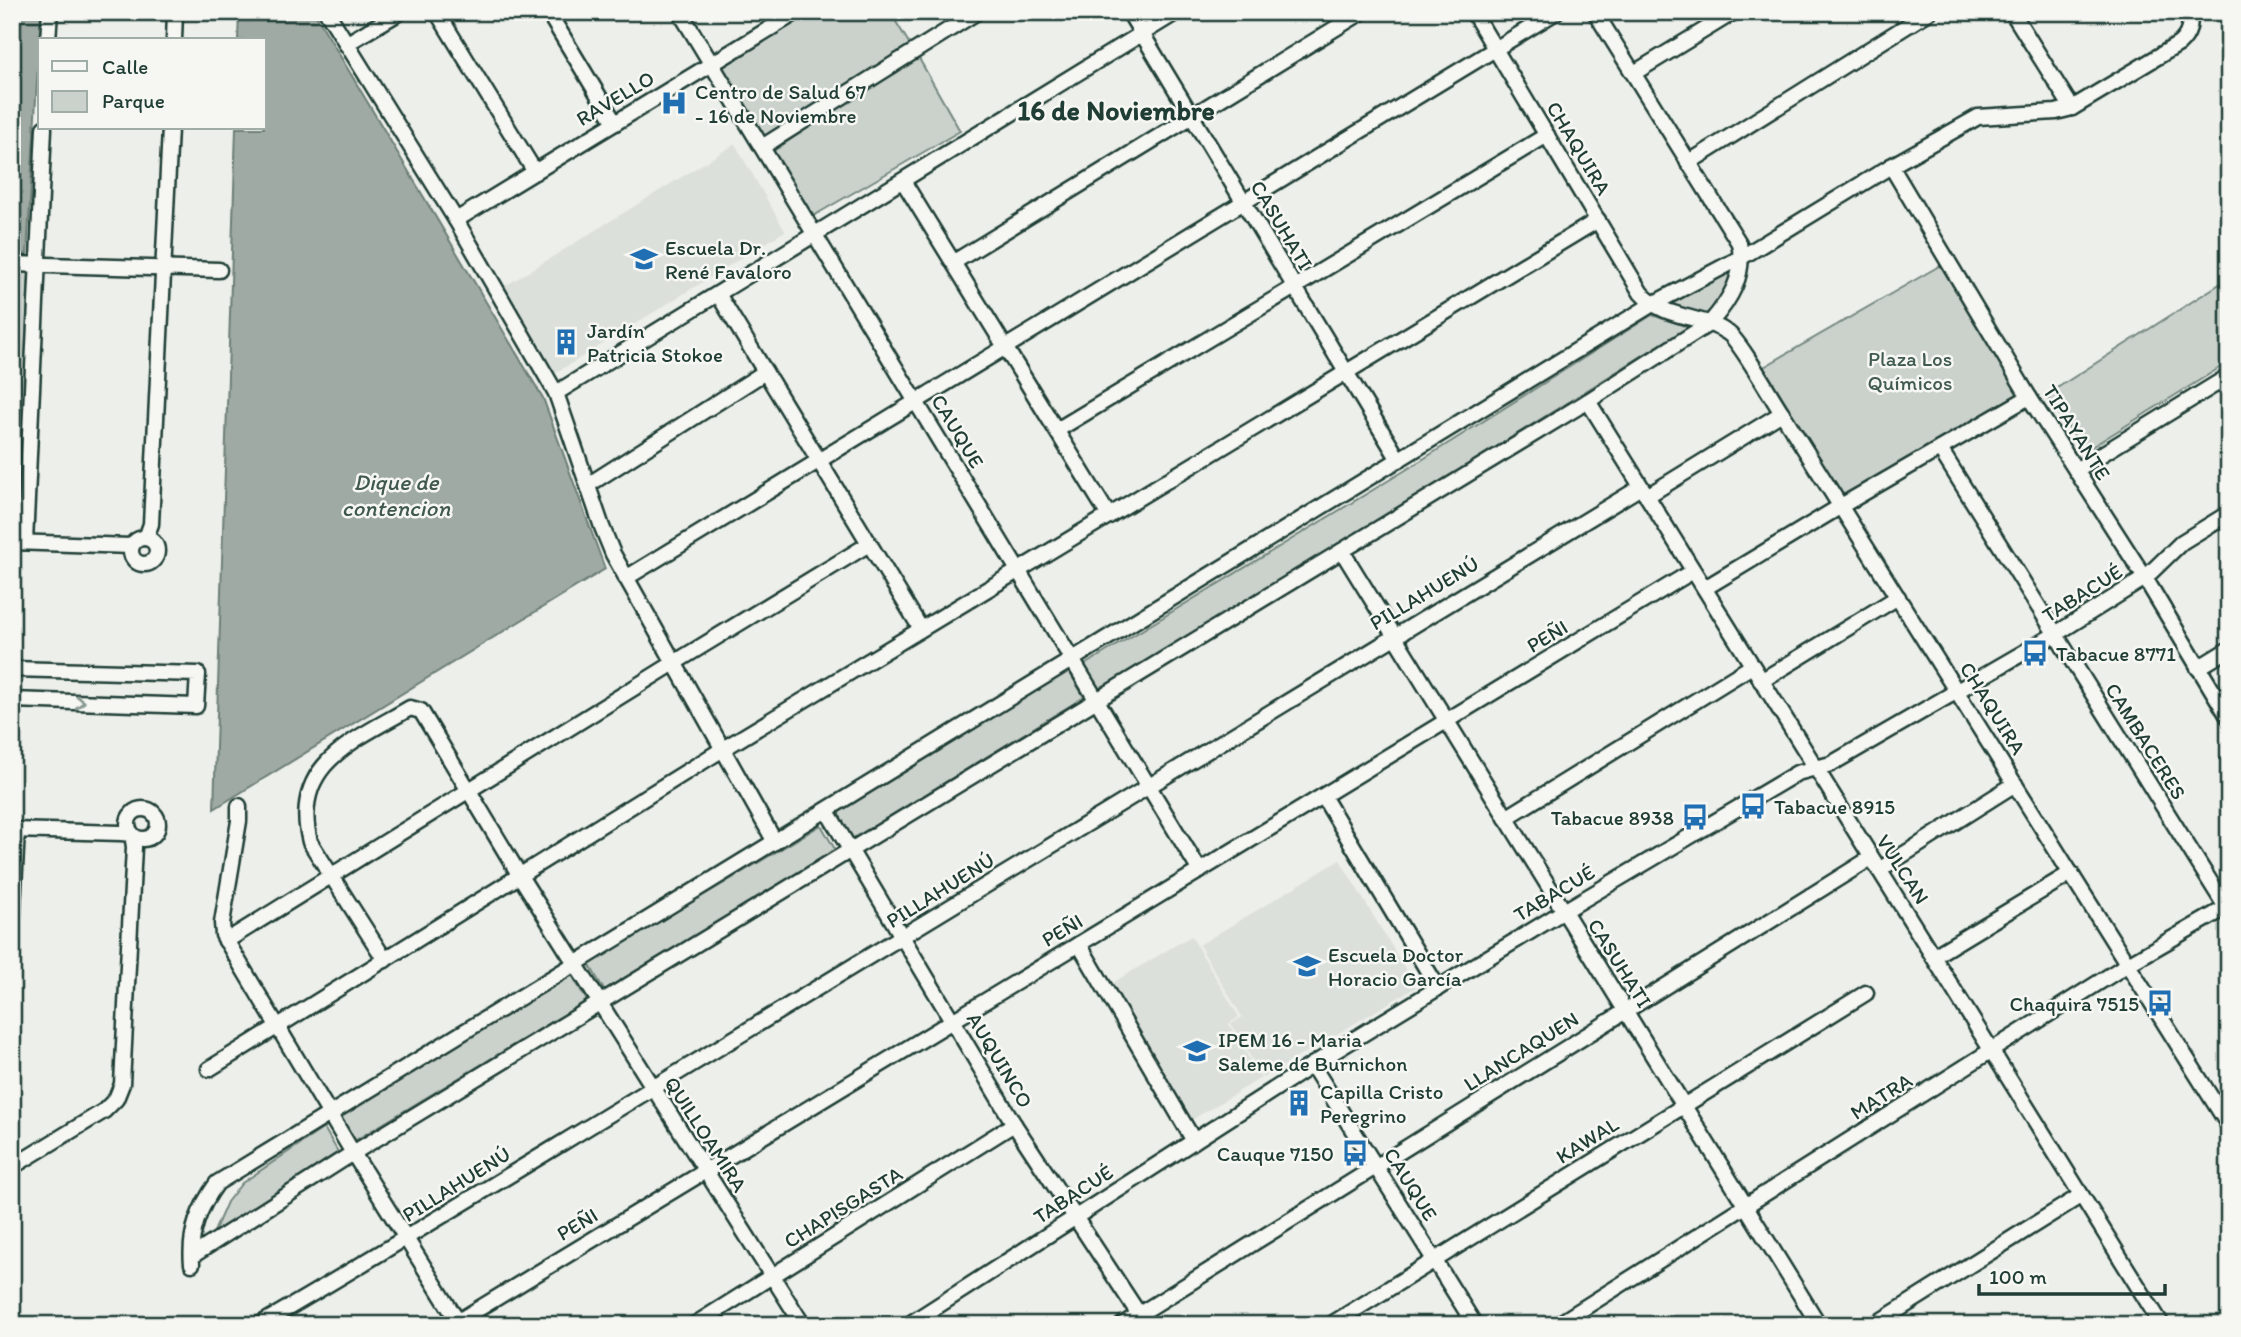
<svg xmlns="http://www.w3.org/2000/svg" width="2241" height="1337" viewBox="0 0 2241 1337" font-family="Itim,sans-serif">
	<rect width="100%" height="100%" fill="#edefea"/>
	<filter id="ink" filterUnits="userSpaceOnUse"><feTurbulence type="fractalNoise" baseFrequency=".0143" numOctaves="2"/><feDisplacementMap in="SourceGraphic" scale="14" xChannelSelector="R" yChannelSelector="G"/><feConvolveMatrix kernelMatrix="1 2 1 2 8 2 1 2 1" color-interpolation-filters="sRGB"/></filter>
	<g filter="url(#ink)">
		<g fill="#dce0db">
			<path d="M735,144L785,231L551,376L502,288Z"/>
			<path d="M1340,860L1416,987L1263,1078L1231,1024L1242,1017L1199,945Z"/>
			<path d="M1191,936L1239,1017L1229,1024L1261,1078L1190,1121L1109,985Z"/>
		</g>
		<g fill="#cbd2cc" stroke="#758880" stroke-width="2">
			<path d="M805,12H890L912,48L763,141L718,66Z"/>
			<path d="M917,55L960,131L808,219L769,154Z"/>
			<path d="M1941,265L2020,395L1840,498L1762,368Z"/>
			<path d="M1737,269L1708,320L1662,305Z"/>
			<path d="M12,271L29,272L18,527H12Z"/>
			<path d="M2229,278V362L2085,451L2046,395Z"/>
			<path d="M1652,315L1688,327L1423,493L1096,691L1081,667L1409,468Z"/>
			<path d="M1069,671L1084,697L853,839L838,813Z"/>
			<path d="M821,825L836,851L604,990L589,964Z"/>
			<path d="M572,975L587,1001L354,1141L339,1116Z"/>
			<path d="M324,1128L338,1152L213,1234L227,1202L242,1183Z"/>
		</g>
		<g fill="#9faaa4" stroke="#6c7e77" stroke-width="2">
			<path d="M12,12H41L27,254L12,253Z"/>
			<path d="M239,12H314L543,398L605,569L214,809L236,128H264V40H238Z"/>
		</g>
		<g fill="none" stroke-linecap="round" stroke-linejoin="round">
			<g stroke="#1f3d34" stroke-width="19">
				<g id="street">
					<path d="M327,12L456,220L556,393L602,527L613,554L775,842"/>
					<path d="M437,12L535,172"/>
					<path d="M548,12L615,123"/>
					<path d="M680,12L1200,871"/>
					<path d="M1129,12L1399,460"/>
					<path d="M1473,12L1641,293C1666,321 1699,313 1728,333C1739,340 1772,398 1782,413L2229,1126"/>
					<path d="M2012,12L2072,108"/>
					<path d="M48,40L50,12"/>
					<path d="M174,40L175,12"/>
					<path d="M346,44L400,12"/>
					<path d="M1634,73L1734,12"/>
					<path d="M762,147L977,12"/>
					<path d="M1688,163L1929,12"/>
					<path d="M1891,166L2029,397L2145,578L2229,718"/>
					<path d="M903,181L1109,516"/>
					<path d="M456,220L797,12"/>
					<path d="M954,262L1362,12"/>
					<path d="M12,264L219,270"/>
					<path d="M718,294L921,629"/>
					<path d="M556,393L1177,12"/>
					<path d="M1588,401L2162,1325"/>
					<path d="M1057,430L1547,135"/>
					<path d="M1940,449L2229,912"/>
					<path d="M2076,470L2229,376"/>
					<path d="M588,485L765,372"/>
					<path d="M1647,496L1782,413"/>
					<path d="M146,538L151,524L170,128"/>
					<circle cx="144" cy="551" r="13"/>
					<path d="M12,542L131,546"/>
					<path d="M25,542L44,128"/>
					<path d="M1342,551L1819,1325"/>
					<path d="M626,578L1556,12"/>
					<path d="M1705,588L1841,506L2029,397"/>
					<path d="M2198,668L2229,649"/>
					<path d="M12,669L198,674L196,706L12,700"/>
					<path d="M1761,681L1898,597"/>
					<path d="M1323,796L1438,988"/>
					<path d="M239,806V821L222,923L223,935L353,1153L460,1325"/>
					<circle cx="143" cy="824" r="15"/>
					<path d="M827,811L1014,1124L1146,1325"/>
					<path d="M1506,818L1752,666"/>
					<path d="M12,830L121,833L132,834L134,847L122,1084L116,1099L104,1111L12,1167"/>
					<path d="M1879,870L2015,784"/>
					<path d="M12,928L17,830"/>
					<path d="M226,941L674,663L869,544"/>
					<path d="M1079,944L1194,1141"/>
					<path d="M1934,956L2071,873"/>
					<path d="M385,960L310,842C290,764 354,741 410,708L421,711L520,876L803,1325"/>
					<path d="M1312,1065L1475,1325"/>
					<path d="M209,1069L723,749L1598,220"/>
					<path d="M192,1256L353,1153L1588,401L1710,323C1730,300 1746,275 1739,243L1595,12"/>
					<path d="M192,1264C189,1232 199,1208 217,1183L1651,305L1742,257L1891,166L1978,117L2056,112L2072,108L2179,44C2190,34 2190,26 2190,12"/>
					<path d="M259,1325C393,1247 524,1166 656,1086C985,888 1312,685 1641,487"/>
					<path d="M452,1325L1693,571"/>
					<path d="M694,1325L1014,1124"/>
					<path d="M908,1325L1312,1065L1564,911L1797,773L1831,764L2054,635L2145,578L2182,542L2229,513"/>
					<path d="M1122,1325L1871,858"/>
					<path d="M1330,1325L1866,993"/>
					<path d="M1557,1325L2128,964L2229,906"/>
					<path d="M1874,1325L2080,1196"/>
				</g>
			</g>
			<use href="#street" stroke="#f6f6f2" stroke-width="14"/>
		</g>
		<defs><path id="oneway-chevron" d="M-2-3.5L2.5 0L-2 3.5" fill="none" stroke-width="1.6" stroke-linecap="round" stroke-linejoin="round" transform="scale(1.75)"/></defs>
		<use stroke="#8a9a93" href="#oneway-chevron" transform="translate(80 702) rotate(2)"/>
	</g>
	<defs>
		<g id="hospital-bare" transform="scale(2.1)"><path d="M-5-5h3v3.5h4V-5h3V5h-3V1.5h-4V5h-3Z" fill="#1f6fb2" stroke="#f6f6f2" stroke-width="2.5" paint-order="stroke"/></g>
		<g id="school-bare" transform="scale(2.1)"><path d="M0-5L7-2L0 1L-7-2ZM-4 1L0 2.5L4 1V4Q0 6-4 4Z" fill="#1f6fb2" stroke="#f6f6f2" stroke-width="2.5" paint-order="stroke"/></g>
		<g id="building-bare" transform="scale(2.1)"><path d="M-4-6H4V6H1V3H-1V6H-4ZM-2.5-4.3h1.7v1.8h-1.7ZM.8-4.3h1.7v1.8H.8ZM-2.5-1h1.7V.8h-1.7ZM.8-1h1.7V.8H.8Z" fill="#1f6fb2" stroke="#f6f6f2" stroke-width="2.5" paint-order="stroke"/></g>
		<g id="bus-bare" transform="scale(2.1)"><path d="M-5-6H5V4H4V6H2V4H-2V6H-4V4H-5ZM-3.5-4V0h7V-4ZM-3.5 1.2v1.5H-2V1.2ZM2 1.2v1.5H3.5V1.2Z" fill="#1f6fb2" stroke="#f6f6f2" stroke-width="2.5" paint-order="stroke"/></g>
	</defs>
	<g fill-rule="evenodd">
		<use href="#hospital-bare" x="674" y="103"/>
		<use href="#school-bare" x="644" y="259"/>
		<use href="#building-bare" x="566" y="342"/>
		<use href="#bus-bare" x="2035" y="653"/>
		<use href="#bus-bare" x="1753" y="806"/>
		<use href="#bus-bare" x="1695" y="817"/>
		<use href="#school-bare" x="1307" y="966"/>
		<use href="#bus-bare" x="2160" y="1003"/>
		<use href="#school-bare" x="1197" y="1051"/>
		<use href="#building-bare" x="1299" y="1103"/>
		<use href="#bus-bare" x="1355" y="1153"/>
	</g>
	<g text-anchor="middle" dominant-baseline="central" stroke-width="5" stroke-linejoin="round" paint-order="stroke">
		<g font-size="21" fill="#1f3d34" stroke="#f6f6f2" text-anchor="start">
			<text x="695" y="91">Centro de Salud 67<tspan x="695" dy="24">- 16 de Noviembre</tspan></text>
			<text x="665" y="247">Escuela Dr.<tspan x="665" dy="24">René Favaloro</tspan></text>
			<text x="587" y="330">Jardín<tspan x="587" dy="24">Patricia Stokoe</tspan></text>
			<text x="2056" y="653">Tabacue 8771</text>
			<text x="1774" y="806">Tabacue 8915</text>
			<text x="1674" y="817" text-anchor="end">Tabacue 8938</text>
			<text x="1328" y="954">Escuela Doctor<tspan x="1328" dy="24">Horacio García</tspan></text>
			<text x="2139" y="1003" text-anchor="end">Chaquira 7515</text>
			<text x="1218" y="1039">IPEM 16 - Maria<tspan x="1218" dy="24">Saleme de Burnichon</tspan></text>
			<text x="1320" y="1091">Capilla Cristo<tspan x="1320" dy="24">Peregrino</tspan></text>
			<text x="1334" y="1153" text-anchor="end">Cauque 7150</text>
		</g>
		<g font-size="21" fill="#1f3d34" stroke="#f6f6f2">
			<text transform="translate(615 98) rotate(-31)">RAVELLO</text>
			<text transform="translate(1579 148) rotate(59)">CHAQUIRA</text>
			<text transform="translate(1282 225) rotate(59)">CASUHATI</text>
			<text transform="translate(958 431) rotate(59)">CAUQUE</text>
			<text transform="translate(2077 432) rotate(58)">TIPAYANTE</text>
			<text transform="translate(1424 593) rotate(-31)">PILLAHUENÚ</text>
			<text transform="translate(2082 593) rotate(-32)">TABACUÉ</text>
			<text transform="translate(1547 636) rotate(-31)">PEÑI</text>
			<text transform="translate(1993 708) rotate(58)">CHAQUIRA</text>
			<text transform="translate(2146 741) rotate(58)">CAMBACERES</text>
			<text transform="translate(1903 869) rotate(57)">VULCAN</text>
			<text transform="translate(940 890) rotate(-32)">PILLAHUENÚ</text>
			<text transform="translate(1554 893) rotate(-31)">TABACUÉ</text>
			<text transform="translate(1062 930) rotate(-31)">PEÑI</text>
			<text transform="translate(1620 963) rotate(58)">CASUHATI</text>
			<text transform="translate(1521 1051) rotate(-32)">LLANCAQUEN</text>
			<text transform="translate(1000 1060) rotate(59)">AUQUINCO</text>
			<text transform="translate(1881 1096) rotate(-32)">MATRA</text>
			<text transform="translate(706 1134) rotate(57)">QUILLOAMIRA</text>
			<text transform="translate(1587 1140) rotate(-32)">KAWAL</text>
			<text transform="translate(456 1184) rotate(-32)">PILLAHUENÚ</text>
			<text transform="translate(1411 1184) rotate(58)">CAUQUE</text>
			<text transform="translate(1073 1194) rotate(-33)">TABACUÉ</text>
			<text transform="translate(843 1207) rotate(-32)">CHAPISGASTA</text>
			<text transform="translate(577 1224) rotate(-31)">PEÑI</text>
		</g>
		<g font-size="21" fill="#415b52" stroke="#f6f6f2">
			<text x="1910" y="358">Plaza Los<tspan x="1910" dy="24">Químicos</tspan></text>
		</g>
		<g font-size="23" font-style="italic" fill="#3f5850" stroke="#f6f6f2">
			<text x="396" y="482">Dique de<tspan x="396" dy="26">contencion</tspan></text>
		</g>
		<g font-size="28" font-weight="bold" fill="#1f3d34" stroke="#f6f6f2">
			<text x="1116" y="110">16 de Noviembre</text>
		</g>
	</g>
	<rect width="2241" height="1337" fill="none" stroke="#f6f6f2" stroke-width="42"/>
	<rect x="21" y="21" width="2199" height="1295" fill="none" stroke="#1f3d34" stroke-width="2.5" filter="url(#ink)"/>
	<rect x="38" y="38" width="228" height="91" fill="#f6f6f2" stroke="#a0aca6" stroke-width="2"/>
	<rect x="52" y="61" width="35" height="10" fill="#f6f6f2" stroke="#a0aca6" stroke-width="2"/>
	<text x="102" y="74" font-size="21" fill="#1f3d34">Calle</text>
	<rect x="52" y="91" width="35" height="21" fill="#cbd2cc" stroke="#a0aca6" stroke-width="2"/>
	<text x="102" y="108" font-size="21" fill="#1f3d34">Parque</text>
	<path d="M1979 1284v10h186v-10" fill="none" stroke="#1f3d34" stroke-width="3.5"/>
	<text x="1989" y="1284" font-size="21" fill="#1f3d34" stroke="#f6f6f2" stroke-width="5" paint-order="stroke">100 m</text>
</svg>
